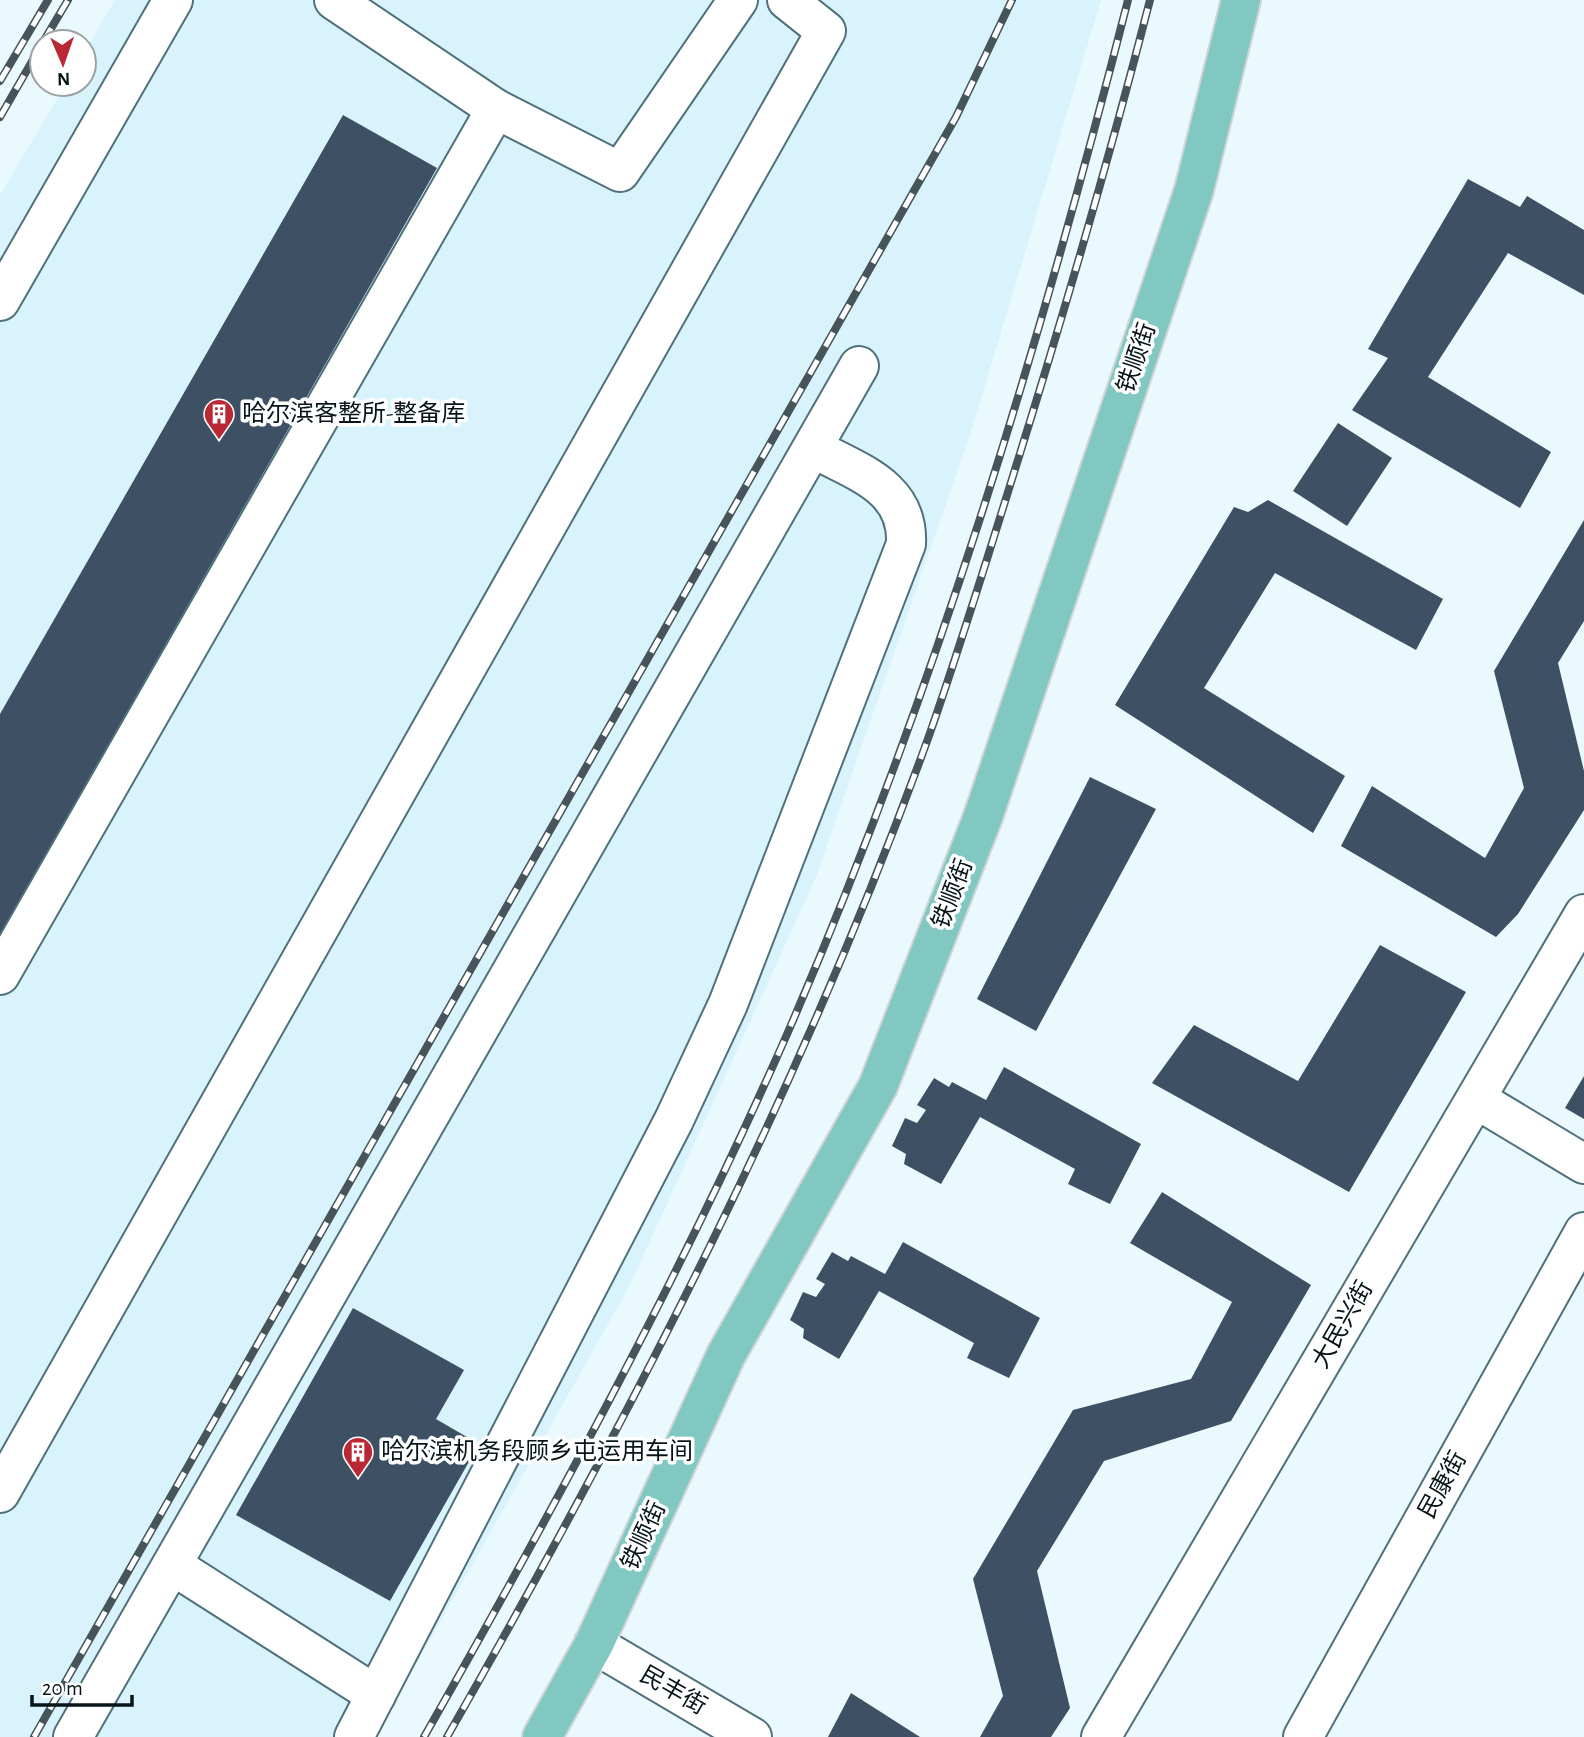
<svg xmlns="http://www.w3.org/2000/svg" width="1584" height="1737" viewBox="0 0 1584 1737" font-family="'Alegreya Sans','Noto Sans SC',sans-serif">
	<rect width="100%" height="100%" fill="#eaf9fe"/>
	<path fill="#d8f3fc" d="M115,0H1101L972,429L816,877L629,1287L375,1737H0V195L66,84H84V53Z"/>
	<g fill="#3e5064">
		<path d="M343,115L437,168L0,935V714Z"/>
		<path d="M1468,179L1520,207L1527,196L1584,230V295L1508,253L1428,377L1551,452L1520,508L1352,410L1388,358L1368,349Z"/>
		<path d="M1338,423L1392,458L1347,526L1293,491Z"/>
		<path d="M1268,500L1443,599L1416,650L1275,573L1204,688L1345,776L1313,833L1115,705L1234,507L1248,512Z"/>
		<path d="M1584,520V621L1558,663L1584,771V810L1518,914L1496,937L1341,846L1372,786L1485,858L1524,788L1494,671Z"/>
		<path d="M1090,777L1156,809L1036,1031L977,999Z"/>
		<path d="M1380,945L1466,992L1349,1192L1152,1083L1194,1025L1298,1081Z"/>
		<path d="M1004,1067L1141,1144L1110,1204L1068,1184L1075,1169L980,1117L941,1184L904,1164L906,1154L892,1146L905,1118L917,1123L926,1110L917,1105L934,1078L949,1087L952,1082L986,1100Z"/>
		<path d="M1584,1076V1119L1565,1108Z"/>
		<path d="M1162,1192L1311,1285L1231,1421L1104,1461L1037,1571L1070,1708L1051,1737H980L1003,1696L973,1579L1073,1410L1191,1379L1232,1302L1130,1243Z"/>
		<path d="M903,1242L1040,1318L1009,1378L967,1358L974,1343L879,1291L839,1359L803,1338L804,1329L790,1320L803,1292L816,1297L825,1284L816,1279L832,1252L848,1261L851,1256L885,1274Z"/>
		<path d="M353,1308L464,1370L436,1419L479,1444L390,1601L236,1515Z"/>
		<path d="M851,1693L920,1737H828Z"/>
	</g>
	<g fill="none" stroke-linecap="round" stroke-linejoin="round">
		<g stroke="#50717c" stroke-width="42">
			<g id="minor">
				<path d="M334,0L496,109L620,172L738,0"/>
				<path d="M0,301L173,0"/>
				<path d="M0,975L496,109"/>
				<path d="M1476,1099L1584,1164"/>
				<path d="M0,1493L826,31L787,0"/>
				<path d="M172,1565L376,1695"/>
				<path d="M594,1644L752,1737"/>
				<path d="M73,1737L859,366"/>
				<path d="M354,1737L674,1120L728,1004L906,544C909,486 856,472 813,448"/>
				<path d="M1101,1737L1584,914"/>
				<path d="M1303,1737L1584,1232"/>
			</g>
		</g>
		<g stroke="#d2d5d5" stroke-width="42">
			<path id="major" d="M542,1737L594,1644L726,1355L878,1086L984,814L1194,190L1241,0"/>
		</g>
		<use href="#minor" stroke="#fff" stroke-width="38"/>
		<use href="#major" stroke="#82c8c2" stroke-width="38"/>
		<g stroke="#475459" stroke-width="8">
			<g id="rail">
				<path d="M43,42L68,0"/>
				<path d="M0,81L48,0"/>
				<path d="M0,117L42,44"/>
				<path d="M34,1737L956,117L1012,0"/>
				<path d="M424,1737C554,1508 682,1274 788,1032C932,700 1039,350 1128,0"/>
				<path d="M447,1737C631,1415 804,1083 930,733C961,644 989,553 1017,463C1065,310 1110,156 1150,0"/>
			</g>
		</g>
		<use href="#rail" stroke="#fff" stroke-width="5" stroke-dasharray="16" stroke-linecap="butt"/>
	</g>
	<defs>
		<g id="building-pin" transform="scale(1.575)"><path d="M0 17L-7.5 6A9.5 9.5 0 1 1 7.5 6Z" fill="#b92834" stroke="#fff"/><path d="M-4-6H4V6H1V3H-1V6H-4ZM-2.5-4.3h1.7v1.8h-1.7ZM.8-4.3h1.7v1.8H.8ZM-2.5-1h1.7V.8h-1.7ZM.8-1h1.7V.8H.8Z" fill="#fff"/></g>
	</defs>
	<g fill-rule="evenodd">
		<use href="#building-pin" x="219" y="414"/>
		<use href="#building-pin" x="358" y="1452"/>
	</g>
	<g text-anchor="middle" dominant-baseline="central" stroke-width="7" stroke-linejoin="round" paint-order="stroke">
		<g font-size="24" fill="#071418" stroke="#fff">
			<text transform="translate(1137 358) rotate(-71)">铁顺街</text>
			<text transform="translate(953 894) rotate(-69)">铁顺街</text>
			<text transform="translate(1343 1325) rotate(-60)">大民兴街</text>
			<text transform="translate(1443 1485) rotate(-61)">民康街</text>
			<text transform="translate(644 1536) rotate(-65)">铁顺街</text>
			<text transform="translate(673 1691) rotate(30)">民丰街</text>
		</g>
		<g font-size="24" fill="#071418" stroke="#fff" text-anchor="start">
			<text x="242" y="414">哈尔滨客整所-整备库</text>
			<text x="381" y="1452">哈尔滨机务段顾乡屯运用车间</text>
		</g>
	</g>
	<g transform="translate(63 63) rotate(178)"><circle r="33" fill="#ffffff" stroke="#9ca1a3" stroke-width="2"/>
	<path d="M0-5L12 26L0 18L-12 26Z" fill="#b92834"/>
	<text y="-10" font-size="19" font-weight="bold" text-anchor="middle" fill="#071418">N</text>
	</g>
	<path d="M32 1695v10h100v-10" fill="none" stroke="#071418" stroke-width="3.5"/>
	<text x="42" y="1695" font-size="21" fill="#071418" stroke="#ffffff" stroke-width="5" paint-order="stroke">20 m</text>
</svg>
